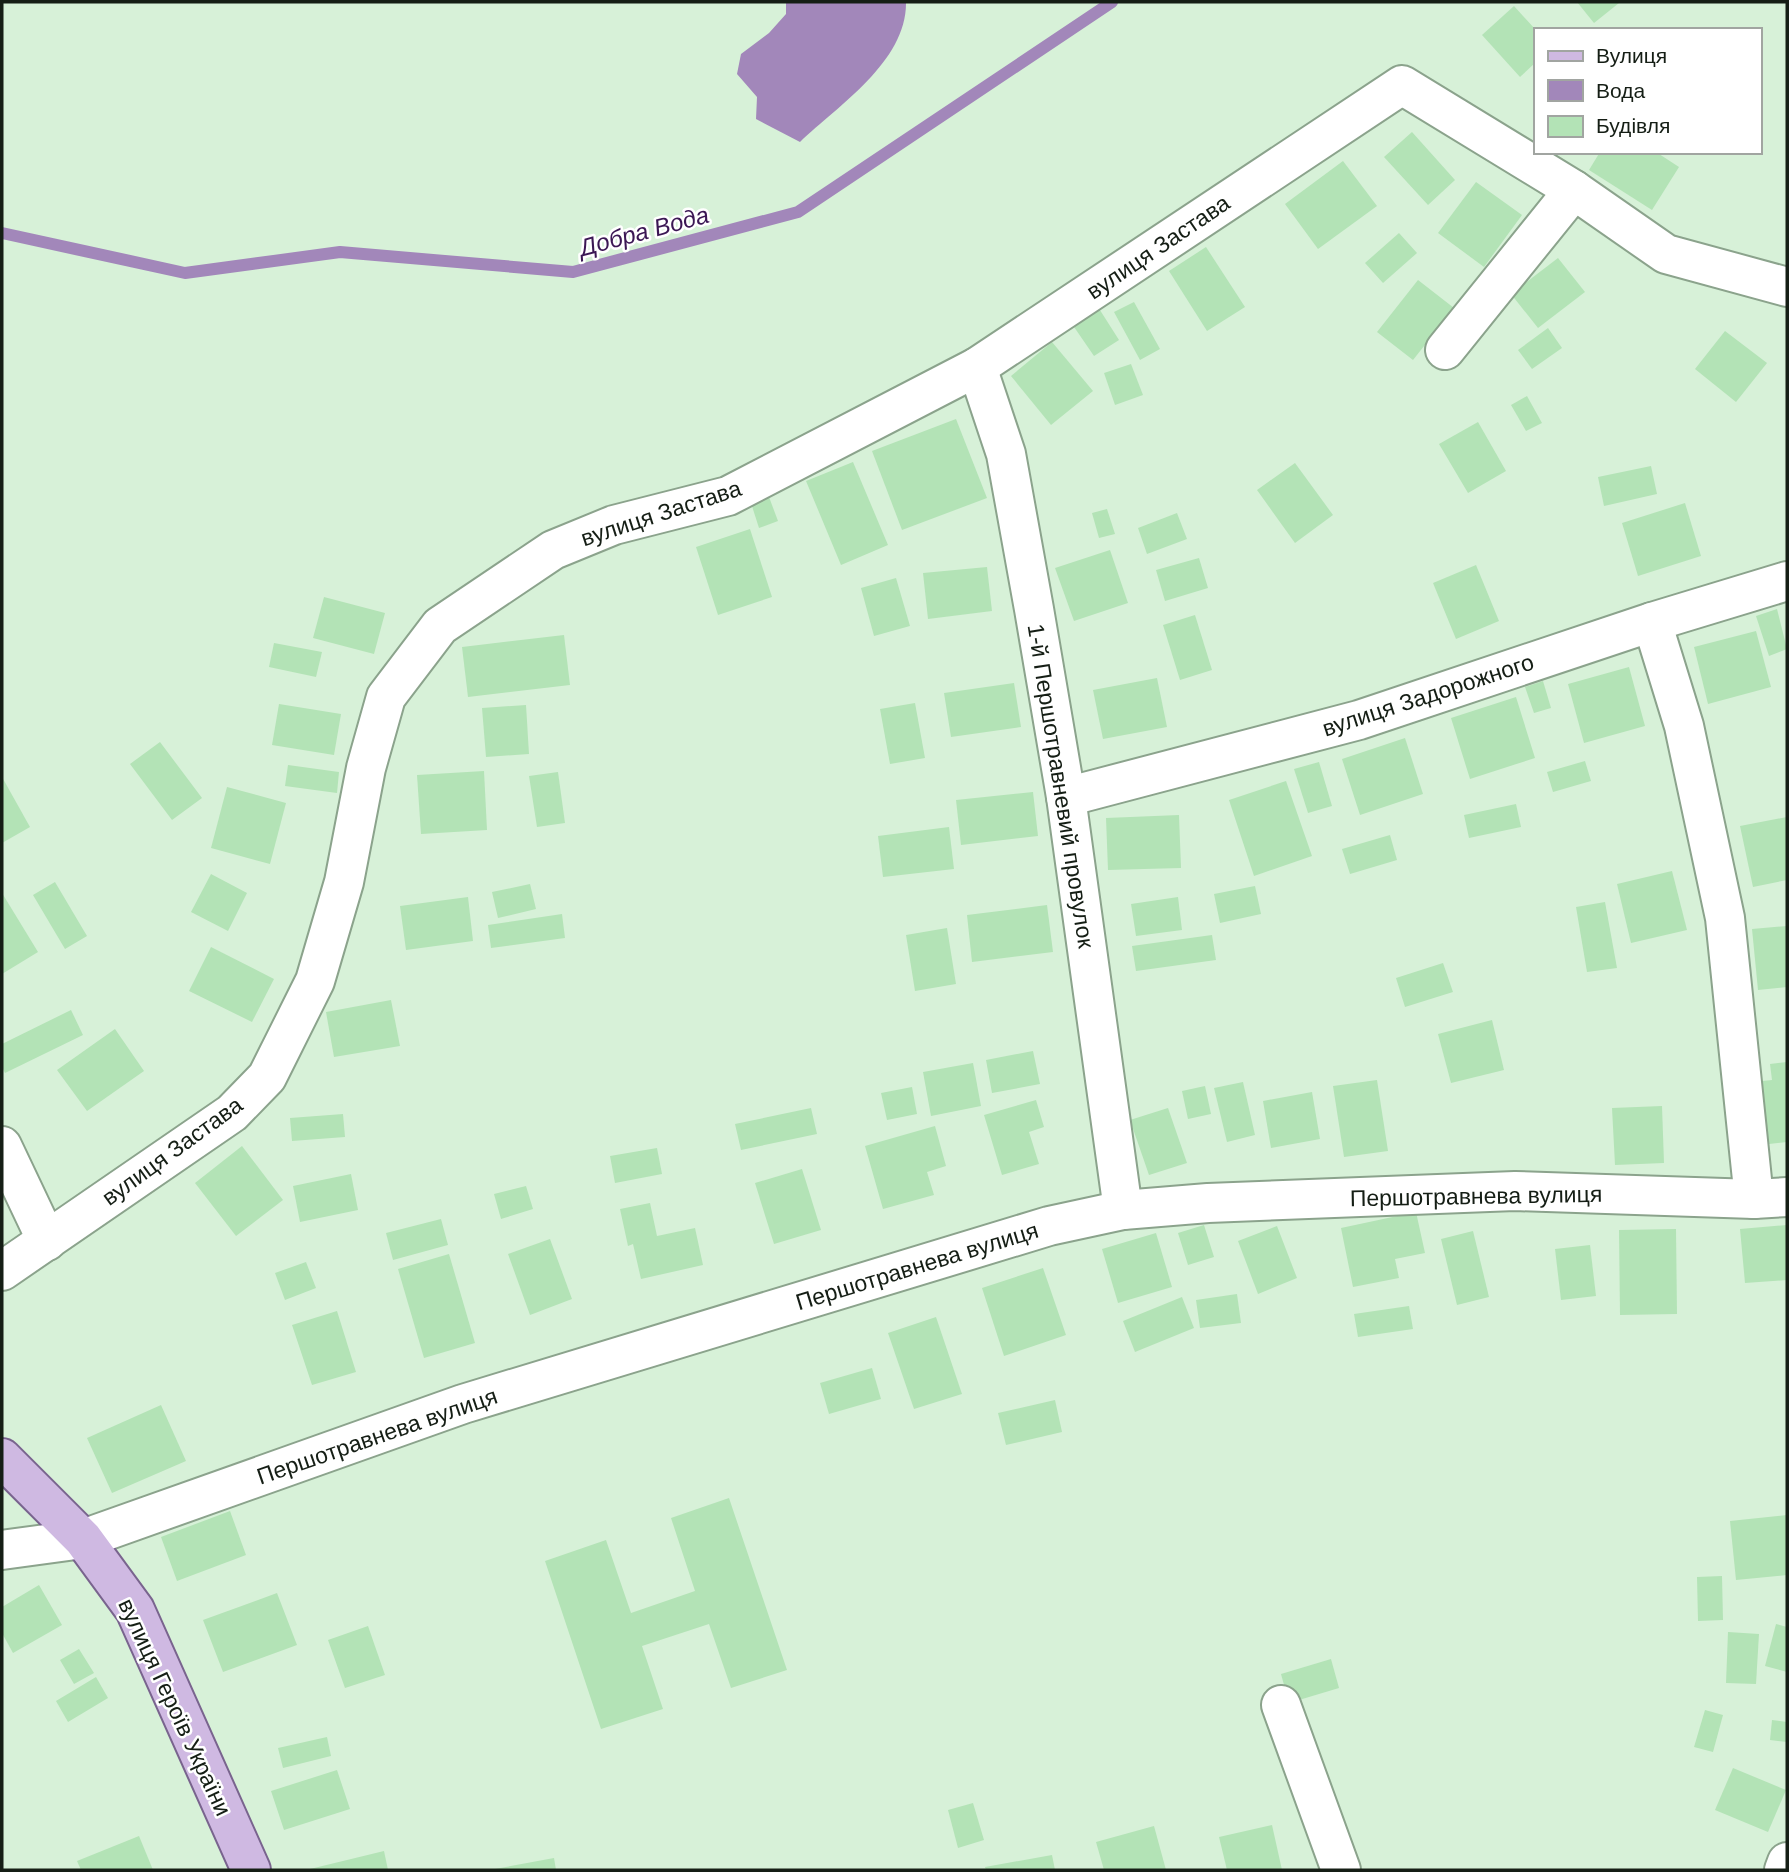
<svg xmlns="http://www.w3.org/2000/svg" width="1789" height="1872" viewBox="0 0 1789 1872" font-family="Helvetica,sans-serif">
	<rect width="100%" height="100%" fill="#d7f1d8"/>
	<path fill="#a287ba" d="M786,2H906C907,61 839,105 800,142L756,119L757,97L737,74L741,54L769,33L786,14Z"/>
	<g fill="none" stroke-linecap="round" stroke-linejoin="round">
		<path stroke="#a287ba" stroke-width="12" d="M2,233L185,273L340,252L573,272L798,212L1112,2"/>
	</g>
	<g fill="#b3e3b6">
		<path d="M1577,2H1618L1619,3L1594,23Z"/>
		<path d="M1514,6L1535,29V63L1520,77L1482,35Z"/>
		<path d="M1412,132L1455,180L1428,205L1384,157Z"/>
		<path d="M1600,152H1656L1679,167L1652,210L1589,170Z"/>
		<path d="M1343,161L1377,206L1318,249L1285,204Z"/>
		<path d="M1476,182L1522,215L1484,267L1438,233Z"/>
		<path d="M1399,233L1417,253L1383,283L1365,263Z"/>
		<path d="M1206,247L1245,307L1207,331L1169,271Z"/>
		<path d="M1558,258L1585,292L1538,328L1511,294Z"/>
		<path d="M1418,280L1454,308L1413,360L1377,332Z"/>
		<path d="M1134,302L1160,349L1140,360L1114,312Z"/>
		<path d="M1098,307L1119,340L1094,356L1072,324Z"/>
		<path d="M1548,328L1562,348L1532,369L1518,350Z"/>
		<path d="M1725,331L1767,363L1736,402L1695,369Z"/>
		<path d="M1052,342L1093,391L1051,425L1011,376Z"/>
		<path d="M1131,364L1143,395L1115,405L1104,373Z"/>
		<path d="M1527,396L1542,423L1526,431L1511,405Z"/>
		<path d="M956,419L987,498L902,530L872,451Z"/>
		<path d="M1478,422L1506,471L1468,493L1439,444Z"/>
		<path d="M853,462L888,545L841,565L806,481Z"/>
		<path d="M1295,463L1333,515L1295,543L1257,490Z"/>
		<path d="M1651,466L1657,494L1604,506L1598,477Z"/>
		<path d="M769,497L778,521L759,528L751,503Z"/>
		<path d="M1685,503L1701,556L1638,576L1622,523Z"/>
		<path d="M1107,509L1115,534L1099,538L1092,513Z"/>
		<path d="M1177,513L1187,539L1147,554L1138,528Z"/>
		<path d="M750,529L772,597L718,615L696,547Z"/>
		<path d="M1110,550L1128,603L1074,621L1055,568Z"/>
		<path d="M1199,558L1208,588L1165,601L1156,570Z"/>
		<path d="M1476,565L1499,621L1456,639L1433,583Z"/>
		<path d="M987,567L992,611L928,619L923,573Z"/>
		<path d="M896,578L910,626L874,636L861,588Z"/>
		<path d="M324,597L385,613L374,654L313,638Z"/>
		<path d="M1777,609L1787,649L1769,656L1756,616Z"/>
		<path d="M1195,615L1212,670L1180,680L1163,625Z"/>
		<path d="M1756,631L1771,687L1708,704L1694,647Z"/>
		<path d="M564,635L570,685L468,697L462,647Z"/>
		<path d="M274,643L322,652L316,677L269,667Z"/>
		<path d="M1629,667L1645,726L1584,743L1568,684Z"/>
		<path d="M1157,678L1167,727L1103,739L1093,690Z"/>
		<path d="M1543,681L1551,708L1534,713L1525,687Z"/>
		<path d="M1014,683L1021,727L951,737L944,693Z"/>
		<path d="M1516,697L1535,758L1470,779L1451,718Z"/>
		<path d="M915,703L925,758L890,764L880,709Z"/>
		<path d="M279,704L341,714L334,755L272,745Z"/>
		<path d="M526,705L529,754L486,757L482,708Z"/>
		<path d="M1405,738L1423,794L1360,815L1342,759Z"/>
		<path d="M160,742L202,798L172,820L130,764Z"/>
		<path d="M1585,761L1591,781L1553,792L1547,772Z"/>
		<path d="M1319,762L1332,806L1308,813L1294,769Z"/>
		<path d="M288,765L339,772L337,793L285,786Z"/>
		<path d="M484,771L487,830L421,834L417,775Z"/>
		<path d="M558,772L565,823L537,827L529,776Z"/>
		<path d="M2,777L30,827L2,843Z"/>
		<path d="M1286,781L1312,856L1254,876L1229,800Z"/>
		<path d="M227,787L286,803L270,864L211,848Z"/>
		<path d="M1033,792L1038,836L961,845L956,800Z"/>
		<path d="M1516,804L1521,827L1469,838L1464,815Z"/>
		<path d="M1179,815L1181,868L1108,870L1106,818Z"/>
		<path d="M1787,817V880L1753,887L1740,826Z"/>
		<path d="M949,827L954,869L883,877L878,836Z"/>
		<path d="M1390,835L1397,860L1350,874L1342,849Z"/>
		<path d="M1672,871L1687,930L1631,943L1617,884Z"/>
		<path d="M211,874L247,893L228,931L191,912Z"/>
		<path d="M55,882L87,936L65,949L33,895Z"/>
		<path d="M530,884L536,909L498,918L492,892Z"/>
		<path d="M1255,886L1261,914L1220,923L1214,894Z"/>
		<path d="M2,893L38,952L2,974Z"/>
		<path d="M468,897L473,941L406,950L400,906Z"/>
		<path d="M1178,897L1182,930L1136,936L1131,904Z"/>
		<path d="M1605,902L1617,968L1587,972L1576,907Z"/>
		<path d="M1047,905L1053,952L972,962L967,915Z"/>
		<path d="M562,914L565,938L491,948L488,925Z"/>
		<path d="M1787,926V987L1758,990L1752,929Z"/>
		<path d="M947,928L956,984L915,991L906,935Z"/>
		<path d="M1212,935L1216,960L1136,971L1132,946Z"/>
		<path d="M211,947L274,979L252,1022L189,991Z"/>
		<path d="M1443,963L1453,992L1405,1007L1396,978Z"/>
		<path d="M391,1000L400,1046L334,1057L326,1012Z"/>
		<path d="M71,1010L83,1035L5,1073L2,1067V1044Z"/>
		<path d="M1492,1020L1504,1070L1451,1083L1438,1034Z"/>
		<path d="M115,1029L144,1071L87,1111L57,1070Z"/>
		<path d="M1033,1051L1040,1084L992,1093L986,1060Z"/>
		<path d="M1787,1062V1142L1760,1145L1753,1082L1772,1080L1770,1064Z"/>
		<path d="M973,1063L981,1106L931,1116L923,1072Z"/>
		<path d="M1377,1080L1388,1151L1344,1157L1333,1086Z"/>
		<path d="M1243,1082L1255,1135L1227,1142L1214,1088Z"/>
		<path d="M1205,1086L1211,1114L1188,1119L1182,1091Z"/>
		<path d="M912,1087L917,1114L887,1120L881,1093Z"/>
		<path d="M1312,1092L1320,1139L1271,1148L1263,1101Z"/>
		<path d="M1036,1100L1044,1127L1029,1132L1039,1164L1002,1175L984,1115Z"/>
		<path d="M1662,1106L1664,1163L1615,1165L1612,1108Z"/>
		<path d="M811,1108L817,1134L741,1150L735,1124Z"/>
		<path d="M1168,1108L1187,1163L1149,1175L1130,1120Z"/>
		<path d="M343,1114L345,1137L292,1141L290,1118Z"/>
		<path d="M935,1126L946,1166L927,1172L934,1195L883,1209L865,1146Z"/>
		<path d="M242,1146L283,1200L236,1236L195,1183Z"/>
		<path d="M657,1148L662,1174L615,1183L610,1156Z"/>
		<path d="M802,1169L821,1230L774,1244L755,1183Z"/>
		<path d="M351,1174L358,1210L300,1222L293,1186Z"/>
		<path d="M526,1186L533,1209L501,1219L494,1194Z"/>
		<path d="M650,1203L657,1236L695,1228L703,1265L641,1279L633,1244L628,1246L620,1209Z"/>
		<path d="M1416,1212L1425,1253L1395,1259L1399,1278L1353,1287L1341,1228Z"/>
		<path d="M441,1219L448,1245L393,1260L386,1233Z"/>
		<path d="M1204,1225L1214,1257L1188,1265L1178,1233Z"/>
		<path d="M1787,1225V1280L1745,1283L1740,1229Z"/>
		<path d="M1277,1226L1297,1278L1258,1294L1238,1241Z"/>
		<path d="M1676,1229L1677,1314L1620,1315L1619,1230Z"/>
		<path d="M1473,1231L1489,1297L1457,1305L1441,1239Z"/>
		<path d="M1156,1233L1172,1287L1118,1303L1102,1249Z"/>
		<path d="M550,1239L572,1299L530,1315L508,1254Z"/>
		<path d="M1590,1245L1596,1296L1561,1300L1555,1249Z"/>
		<path d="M449,1254L475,1343L424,1358L398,1269Z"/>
		<path d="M306,1262L316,1288L285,1300L275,1273Z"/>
		<path d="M1043,1268L1066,1335L1004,1356L982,1288Z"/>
		<path d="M1237,1294L1241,1323L1200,1328L1196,1300Z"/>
		<path d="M1182,1297L1194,1328L1135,1352L1123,1321Z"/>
		<path d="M1409,1306L1413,1329L1358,1337L1354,1314Z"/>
		<path d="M337,1311L356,1372L312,1385L292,1325Z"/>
		<path d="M936,1317L962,1394L914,1409L888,1333Z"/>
		<path d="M872,1368L881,1399L829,1414L820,1383Z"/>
		<path d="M1055,1400L1062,1432L1006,1445L998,1413Z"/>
		<path d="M161,1405L186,1461L112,1493L87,1438Z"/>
		<path d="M729,1498L787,1670L731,1688L709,1624L642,1646L663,1709L601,1729L545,1561L606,1540L631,1613L695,1591L671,1518Z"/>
		<path d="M230,1511L246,1555L177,1581L161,1537Z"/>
		<path d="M1787,1515V1575L1736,1580L1730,1521Z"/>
		<path d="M1722,1576L1723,1620L1698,1621L1697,1577Z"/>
		<path d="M39,1585L62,1625L13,1653L2,1633V1607Z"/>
		<path d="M277,1593L297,1645L223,1672L203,1620Z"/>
		<path d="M1776,1624L1787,1627V1672L1765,1666Z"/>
		<path d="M368,1626L385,1675L345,1688L328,1640Z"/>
		<path d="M1728,1632L1759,1634L1756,1684L1726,1683Z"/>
		<path d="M79,1649L94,1673L74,1684L60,1660Z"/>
		<path d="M1331,1659L1339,1688L1289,1703L1281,1674Z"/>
		<path d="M96,1677L108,1698L68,1722L56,1701Z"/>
		<path d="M1705,1710L1723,1715L1713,1752L1694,1747Z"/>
		<path d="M1772,1720L1787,1722V1742L1770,1740Z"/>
		<path d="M327,1737L331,1756L283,1768L278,1748Z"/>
		<path d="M1733,1768L1786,1790L1768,1832L1715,1810Z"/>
		<path d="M337,1770L350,1809L284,1830L271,1791Z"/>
		<path d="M973,1803L984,1840L958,1848L948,1810Z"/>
		<path d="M1272,1825L1282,1870H1227L1219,1837Z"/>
		<path d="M1154,1826L1166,1870H1104L1096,1842Z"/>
		<path d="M139,1836L153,1870H81L77,1861Z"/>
		<path d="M384,1851L388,1870H310V1869Z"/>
		<path d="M1052,1855L1055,1870H986L985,1867Z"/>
		<path d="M554,1858L556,1870H495V1869Z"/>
	</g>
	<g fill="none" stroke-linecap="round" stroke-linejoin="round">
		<g stroke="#8ba38c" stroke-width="42">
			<g id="minor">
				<path d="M1445,350L1574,190"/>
				<path d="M977,367L1006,454L1034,609L1066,797L1123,1210"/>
				<path d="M1652,622L1684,726L1725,918L1754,1199"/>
				<path d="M1066,797L1359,720L1652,622L1787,581"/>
				<path d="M2,1146L47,1241"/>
				<path d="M2,1271L232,1113L267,1077L315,981L344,882L366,768L386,697L440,626L553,550L614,525L728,496L977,367L1402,85L1574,190L1666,254L1787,287"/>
				<path d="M2,1550L83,1539L463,1404L1049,1226L1123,1210L1208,1203L1515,1191L1754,1199L1787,1197"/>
				<path d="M1281,1705L1341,1870"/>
				<path d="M1784,1870L1787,1862"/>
			</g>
		</g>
		<g stroke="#79648e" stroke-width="42">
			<path id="major" d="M2,1458L83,1539L135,1610L251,1870"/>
		</g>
		<use href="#minor" stroke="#fff" stroke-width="38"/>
		<use href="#major" stroke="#cfb9e2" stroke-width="38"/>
	</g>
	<g text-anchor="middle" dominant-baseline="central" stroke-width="5" stroke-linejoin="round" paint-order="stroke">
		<g font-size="23" fill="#151e15" stroke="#fff">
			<text transform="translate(1158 247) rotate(-34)">вулиця Застава</text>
			<text transform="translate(661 513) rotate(-18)">вулиця Застава</text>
			<text transform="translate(1428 695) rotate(-18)">вулиця Задорожного</text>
			<text transform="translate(1061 786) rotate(81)">1-й Першотравневий провулок</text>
			<text transform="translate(172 1151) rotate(-36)">вулиця Застава</text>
			<text transform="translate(1476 1196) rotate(-1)">Першотравнева вулиця</text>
			<text transform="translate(917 1266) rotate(-17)">Першотравнева вулиця</text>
			<text transform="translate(377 1436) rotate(-19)">Першотравнева вулиця</text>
			<text transform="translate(175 1707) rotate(65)">вулиця Героїв України</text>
		</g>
		<g font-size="24" font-style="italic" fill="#3b1754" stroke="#fff">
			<text transform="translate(644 231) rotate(-15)">Добра Вода</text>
		</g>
	</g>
	<rect width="1789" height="1872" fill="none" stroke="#151e15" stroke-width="7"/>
	<rect x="1534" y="28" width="228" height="126" fill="#ffffff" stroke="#a1a5a1" stroke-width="2"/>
	<rect x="1548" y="51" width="35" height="10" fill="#cfb9e2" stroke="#a1a5a1" stroke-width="2"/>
	<text x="1596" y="63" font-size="21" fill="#151e15">Вулиця</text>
	<rect x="1548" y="80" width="35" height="21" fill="#a287ba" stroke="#a1a5a1" stroke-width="2"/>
	<text x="1596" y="98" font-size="21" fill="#151e15">Вода</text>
	<rect x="1548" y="116" width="35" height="21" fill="#b3e3b6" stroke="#a1a5a1" stroke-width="2"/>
	<text x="1596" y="133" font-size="21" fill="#151e15">Будівля</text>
</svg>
